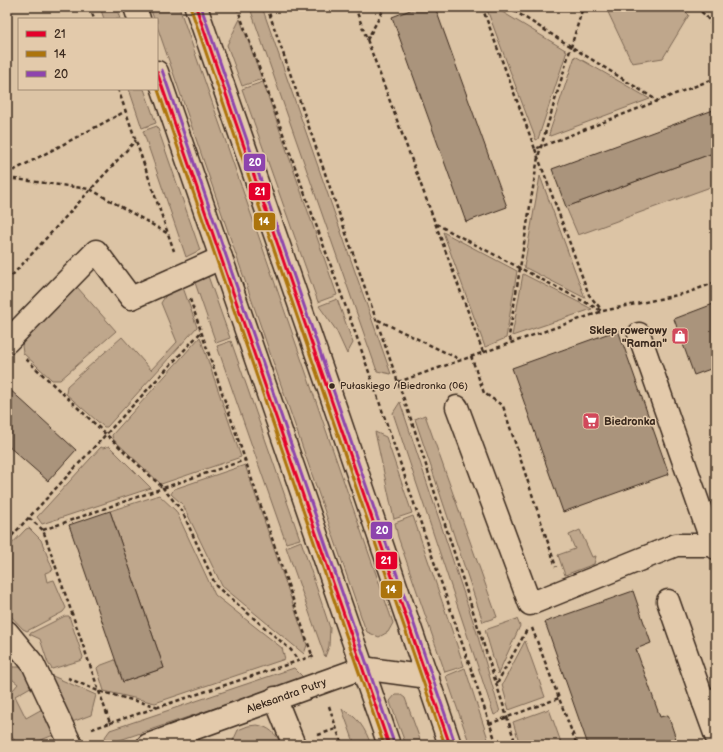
<svg xmlns="http://www.w3.org/2000/svg" width="723" height="752" viewBox="0 0 723 752" font-family="'Balsamiq Sans',sans-serif">
	<rect width="100%" height="100%" fill="#dcc4a5"/>
	<filter id="ink" filterUnits="userSpaceOnUse"><feTurbulence type="fractalNoise" baseFrequency=".025" numOctaves="2"/><feDisplacementMap in="SourceGraphic" scale="8" xChannelSelector="R" yChannelSelector="G"/><feConvolveMatrix kernelMatrix="1 2 1 2 8 2 1 2 1" color-interpolation-filters="sRGB"/></filter>
	<g filter="url(#ink)">
		<g fill="#bfa78c" stroke="#7d6855">
			<path d="M100,7H116L120,19H104Z"/>
			<path d="M150,7H179L393,623L388,632L379,637L367,632L364,625L157,26V19H154Z"/>
			<path d="M259,7H262L391,374L377,371L251,11Z"/>
			<path d="M486,7H494L567,51L538,139L536,140Z"/>
			<path d="M611,7H681L689,15L663,58L632,63L607,10Z"/>
			<path d="M240,19L262,79L242,86L227,45Z"/>
			<path d="M575,56L650,99L550,136L549,134Z"/>
			<path d="M263,82L337,295L318,302L242,89Z"/>
			<path d="M129,89H144L156,123L142,128Z"/>
			<path d="M157,126L200,250L186,257L143,131Z"/>
			<path d="M716,152V185L578,235L566,207Z"/>
			<path d="M540,176L585,298L524,267Z"/>
			<path d="M443,232L517,271L506,338L485,347Z"/>
			<path d="M523,274L592,309L512,336Z"/>
			<path d="M208,276L230,338L216,343L193,277Z"/>
			<path d="M180,279L197,327L107,427H104L66,394L67,386L122,337L151,370L177,342L161,303L175,281Z"/>
			<path d="M77,287L116,331L60,380H52L23,353L22,346L31,320Z"/>
			<path d="M337,299L353,343L347,354L336,330L319,306Z"/>
			<path d="M200,337L241,457L161,484L113,439L112,435Z"/>
			<path d="M231,341L300,539L286,543L217,346Z"/>
			<path d="M400,402L476,630L500,712L494,715L393,413Z"/>
			<path d="M425,415L497,617L483,622L415,419Z"/>
			<path d="M375,432L386,437L412,513L394,519Z"/>
			<path d="M109,446L151,488L42,524L37,517L101,447L103,448Z"/>
			<path d="M245,465L307,645L304,654L222,586L183,505L171,494L174,489Z"/>
			<path d="M159,495L176,511L215,595L282,648L285,659L155,703L104,691L97,668L99,666L115,660L123,682L164,668L110,511Z"/>
			<path d="M413,516L464,666L445,672L398,537L395,523Z"/>
			<path d="M29,528L41,540L53,570L45,573L47,582L54,580L66,608L63,612L27,631L23,629L7,612V549L26,529Z"/>
			<path d="M580,530L592,557L596,556L594,564L565,575L558,555L575,549L569,535Z"/>
			<path d="M301,541L330,628L329,646L325,657L286,547Z"/>
			<path d="M65,616H69L83,657L82,660L52,669L48,663L40,639L29,634Z"/>
			<path d="M517,619L520,626L498,674L485,630Z"/>
			<path d="M525,641L545,697L509,710L502,685Z"/>
			<path d="M7,667H24L34,685L15,696L26,718L44,708L56,734L29,745H17L7,727V697L18,684L7,675Z"/>
			<path d="M294,668L304,678L108,744L105,737L110,730Z"/>
			<path d="M465,668L490,745H470L446,676Z"/>
			<path d="M48,674L96,695L91,715L72,722Z"/>
			<path d="M395,695H401L405,698L422,745H406L391,705L390,701Z"/>
			<path d="M342,709C358,717 365,728 371,745H355Z"/>
			<path d="M549,709L562,745H520L513,722Z"/>
			<path d="M257,725C269,727 275,733 281,743L272,745H231L238,730L248,726Z"/>
		</g>
		<g fill="#aa947c" stroke="#3b2a1e">
			<path d="M418,7H435L507,207L466,222L392,17Z"/>
			<path d="M716,109V152L566,207L552,169Z"/>
			<path d="M716,303V367L694,375L674,319Z"/>
			<path d="M618,330L669,474L563,512L512,368Z"/>
			<path d="M7,387L76,450L48,481L7,445Z"/>
			<path d="M110,511L164,668L123,682L69,525Z"/>
			<path d="M633,591L651,643L636,649L660,717L668,715L678,745H588L545,622Z"/>
		</g>
		<g fill="none" stroke-linecap="round" stroke-linejoin="round">
			<g stroke="#3b2a1e" stroke-width="25">
				<g id="minor">
					<path d="M639,334L713,545L716,548"/>
					<path d="M7,342L96,251L131,298L221,258"/>
					<path d="M457,407L530,604L676,545H713"/>
					<path d="M668,601L704,703L716,699"/>
					<path d="M7,632L33,664L71,745"/>
					<path d="M275,698L294,745"/>
					<path d="M704,703L716,736"/>
					<path id="s1" d="M148,745L362,668L428,677"/>
				</g>
			</g>
			<g stroke="#3b2a1e" stroke-width="25">
				<g id="major">
					<path d="M135,7L139,19"/>
					<path d="M196,7L332,398L450,745"/>
					<path d="M157,72L389,745"/>
				</g>
			</g>
			<g stroke="#3b2a1e" stroke-width="2.5" stroke-dasharray="4 3" stroke-linecap="butt">
				<path d="M90,7L94,19"/>
				<path d="M237,7L360,346L497,745"/>
				<path d="M267,7L415,431L516,745"/>
				<path d="M355,7L483,352"/>
				<path d="M482,7L535,149L716,78"/>
				<path d="M508,7L658,101"/>
				<path d="M696,7L706,16L716,31"/>
				<path d="M367,40L385,7"/>
				<path d="M118,89L174,251"/>
				<path d="M535,149L589,295L601,309"/>
				<path d="M7,174L126,111"/>
				<path d="M7,178L90,189L167,233"/>
				<path d="M436,224L602,311"/>
				<path d="M7,281L136,140"/>
				<path d="M190,299L313,658"/>
				<path d="M378,320L461,360"/>
				<path d="M511,341L509,336L538,157L583,7"/>
				<path d="M471,356L484,393L503,406L556,567"/>
				<path d="M26,359L163,488L245,460"/>
				<path d="M398,382L603,311L687,293L716,282"/>
				<path d="M29,518L43,530L110,723L92,729"/>
				<path d="M43,530L163,488L182,511L216,586L291,650L298,661"/>
				<path d="M7,541L201,332"/>
				<path d="M713,573L716,584"/>
				<path d="M532,628L577,745"/>
				<path d="M68,678L98,691L159,707"/>
				<path d="M497,683L528,628"/>
				<path d="M329,706L342,745"/>
				<path d="M110,723L313,656"/>
				<path d="M489,724L559,698"/>
				<path d="M318,735L336,729"/>
				<path d="M332,745L340,742"/>
			</g>
			<use href="#minor" stroke="#e3caab" stroke-width="22"/>
			<use href="#major" stroke="#e3caab" stroke-width="22"/>
			<g stroke="#e3caab" stroke-width="6">
				<g id="bus-1">
					<path d="M196,7L450,745"/>
					<path d="M157,72L389,745"/>
				</g>
			</g>
			<g stroke="#e3caab" stroke-width="6">
				<g id="bus-2">
					<path d="M191,9L445,745"/>
					<path d="M157,87L384,745"/>
				</g>
			</g>
			<g stroke="#e3caab" stroke-width="6">
				<g id="bus-3">
					<path d="M201,7L455,743"/>
					<path d="M162,70L394,743"/>
				</g>
			</g>
			<use href="#bus-1" stroke="#e4002b" stroke-width="3"/>
			<use href="#bus-2" stroke="#ac740c" stroke-width="3"/>
			<use href="#bus-3" stroke="#8e44ad" stroke-width="3"/>
		</g>
	</g>
	<defs>
		<g id="shop-square" transform="scale(0.9)"><rect x="-9" y="-9" width="18" height="18" rx="4" fill="#d1495b" stroke="#e3caab"/><path d="M-5-2.5h2.3a2.7 3.5 0 0 1 5.4 0H5L5.5 6h-11ZM-1.5-2.5h3a1.5 2.3 0 0 0-3 0Z" fill="#fff"/></g>
		<g id="supermarket-square" transform="scale(0.9)"><rect x="-9" y="-9" width="18" height="18" rx="4" fill="#d1495b" stroke="#e3caab"/><path d="M-6-5.5h2.5l.6 2H6L4.5 2H-2.5L-4.4-4H-6ZM-1.5 3.2a1.3 1.3 0 1 0 .1 0ZM3 3.2a1.3 1.3 0 1 0 .1 0Z" fill="#fff"/></g>
	</defs>
	<g fill-rule="evenodd">
		<use href="#shop-square" x="680" y="336"/>
		<use href="#supermarket-square" x="591" y="421"/>
	</g>
	<circle fill="#3b2a1e" stroke="#e3caab" stroke-width="1.5" cx="332" cy="386" r="3.5"/>
	<g text-anchor="middle" dominant-baseline="central" stroke-width="3" stroke-linejoin="round" paint-order="stroke">
		<g font-size="10" fill="#3b2a1e" stroke="#e3caab" text-anchor="start">
			<text x="340" y="386">Pułaskiego / Biedronka (06)</text>
		</g>
		<g font-size="11" font-weight="bold" fill="#3b2a1e" stroke="#e3caab" text-anchor="end">
			<text x="667" y="330">Sklep rowerowy<tspan x="667" dy="13">"Raman"</tspan></text>
			<text x="604" y="421" text-anchor="start">Biedronka</text>
		</g>
		<g font-size="11" fill="#3b2a1e" stroke="#e3caab">
			<text stroke="none"><textPath href="#s1" startOffset="147">Aleksandra Putry</textPath></text>
		</g>
	</g>
	<g stroke="#e3caab" stroke-width="1.5">
		<rect x="243" y="153" width="23" height="19" rx="4" fill="#8e44ad"/>
		<rect x="248" y="182" width="23" height="19" rx="4" fill="#e4002b"/>
		<rect x="253" y="212" width="23" height="19" rx="4" fill="#ac740c"/>
		<rect x="370" y="521" width="23" height="19" rx="4" fill="#8e44ad"/>
		<rect x="375" y="551" width="23" height="19" rx="4" fill="#e4002b"/>
		<rect x="380" y="580" width="23" height="19" rx="4" fill="#ac740c"/>
	</g>
	<g font-size="11" text-anchor="middle" font-weight="bold" fill="#fff">
		<text x="255" y="166">20</text>
		<text x="260" y="195">21</text>
		<text x="264" y="225">14</text>
		<text x="382" y="534">20</text>
		<text x="386" y="564">21</text>
		<text x="391" y="593">14</text>
	</g>
	<rect width="723" height="752" fill="none" stroke="#e3caab" stroke-width="24"/>
	<rect x="12" y="12" width="699" height="728" fill="none" stroke="#3b2a1e" stroke-width="1.5" filter="url(#ink)"/>
	<rect x="18" y="18" width="140" height="72" fill="#e3caab" stroke="#a08a73"/>
	<rect x="26" y="31" width="20" height="6" fill="#e4002b" stroke="#a08a73"/>
	<text x="54" y="38" font-size="12" fill="#3b2a1e">21</text>
	<rect x="26" y="51" width="20" height="6" fill="#ac740c" stroke="#a08a73"/>
	<text x="54" y="58" font-size="12" fill="#3b2a1e">14</text>
	<rect x="26" y="71" width="20" height="6" fill="#8e44ad" stroke="#a08a73"/>
	<text x="54" y="78" font-size="12" fill="#3b2a1e">20</text>
</svg>
